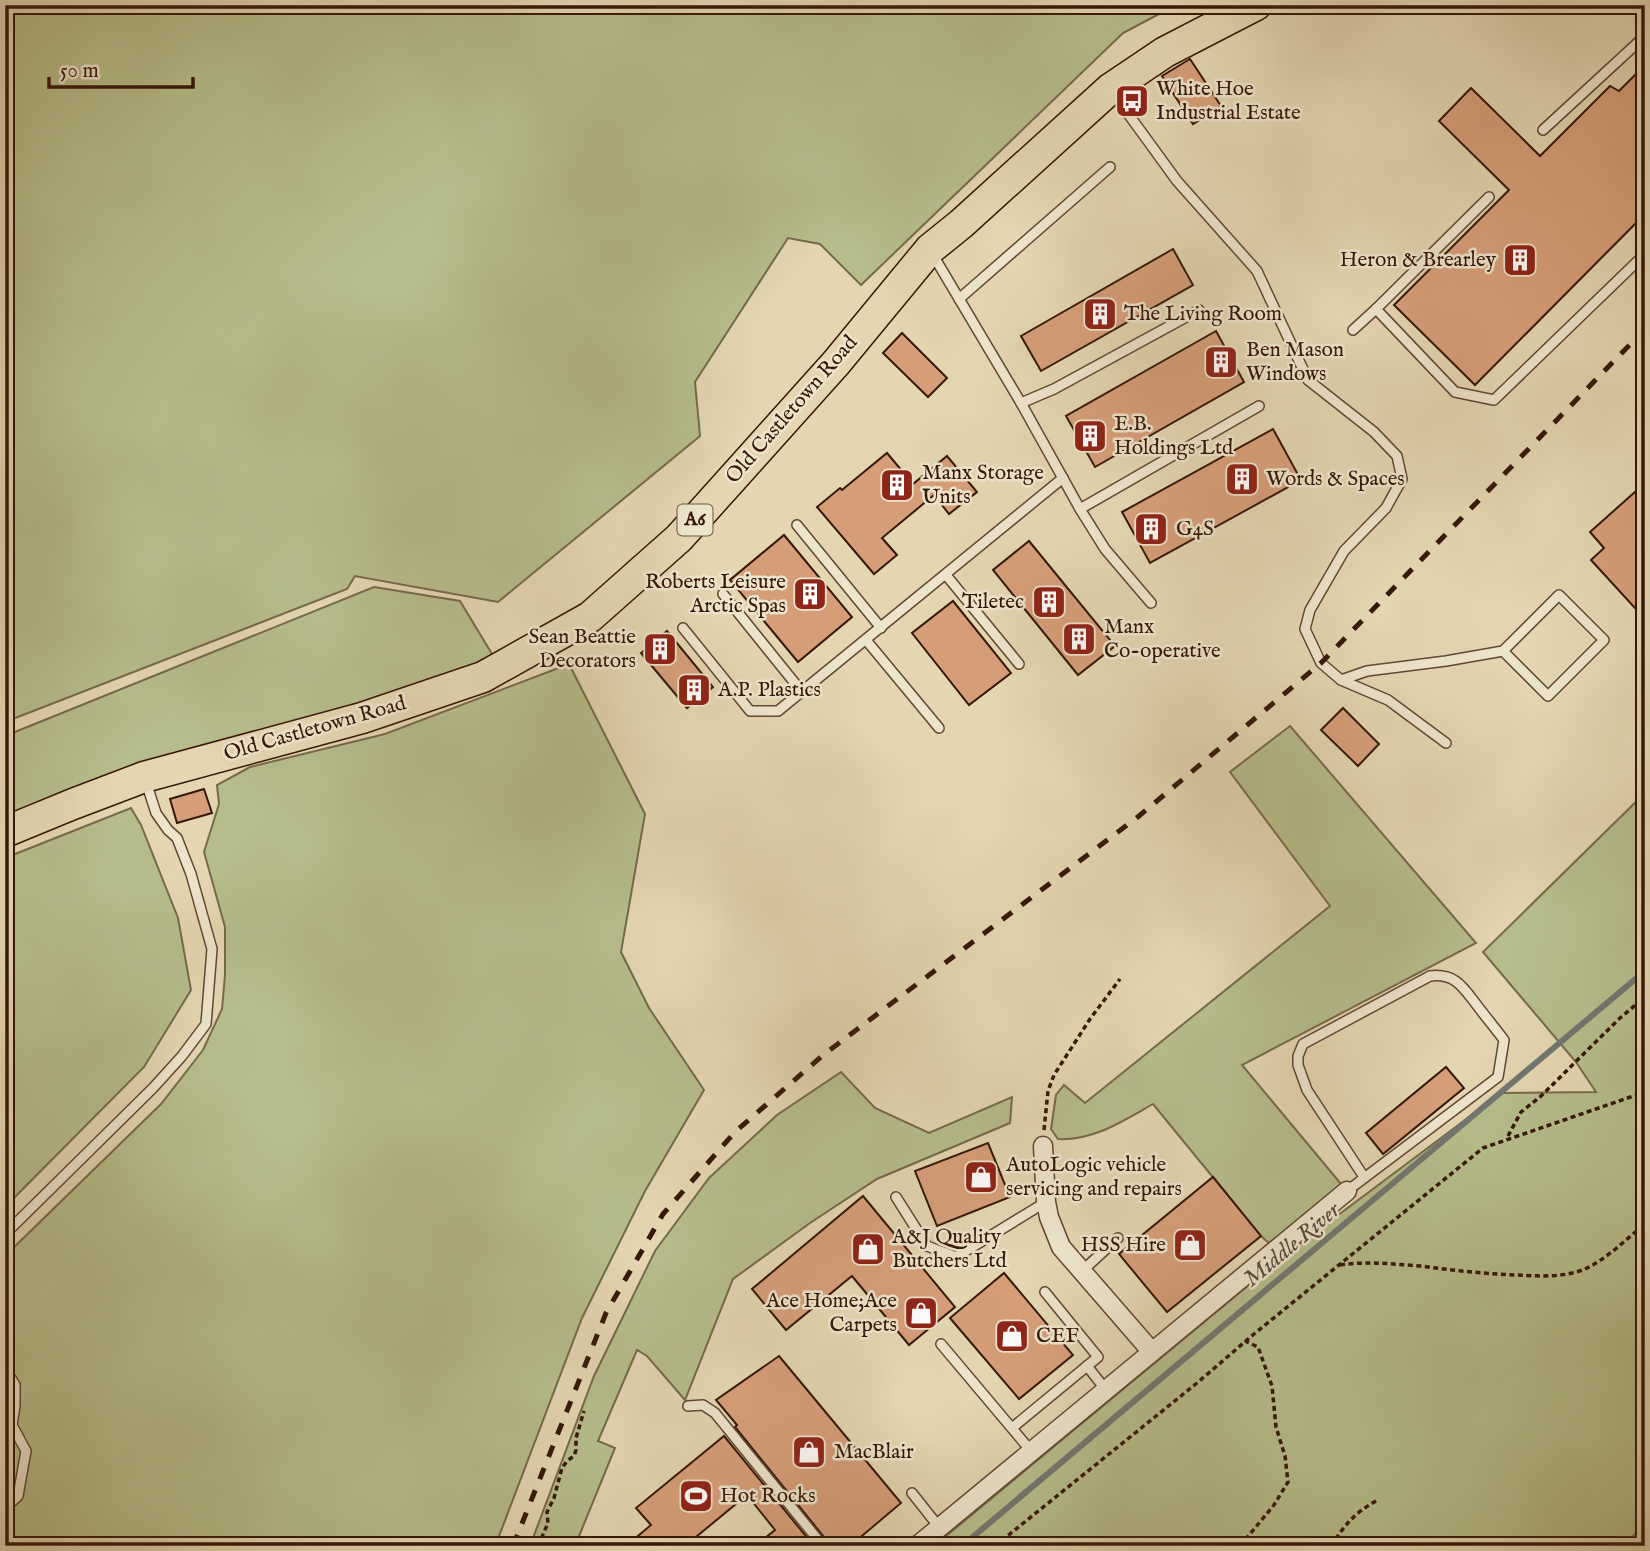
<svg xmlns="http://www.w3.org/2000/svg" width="1650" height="1551" viewBox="0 0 1650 1551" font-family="'IM FELL English',serif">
	<rect width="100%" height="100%" fill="#e3d6b0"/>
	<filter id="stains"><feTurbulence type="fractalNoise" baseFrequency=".00286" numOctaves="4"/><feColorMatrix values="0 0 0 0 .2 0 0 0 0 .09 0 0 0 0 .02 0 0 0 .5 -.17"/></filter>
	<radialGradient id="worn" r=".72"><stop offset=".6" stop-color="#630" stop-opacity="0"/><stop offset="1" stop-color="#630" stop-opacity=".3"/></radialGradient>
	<g fill="#b6bd8a" stroke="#766a49" stroke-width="2">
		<path d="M5,5H1176L1123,33L861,285L820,244L788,238L695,382L700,436L498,602L355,576L347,589L5,722Z"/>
		<path d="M374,587L460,601L495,659L5,819V736Z"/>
		<path d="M569,664L645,814L621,952L649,1008L704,1090L645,1191L582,1318L496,1544L497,1546H5V1256L161,1104L203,1050L222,1009L225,975V927L204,852L219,804L217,785L250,767L385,734Z"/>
		<path d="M1290,726L1476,943L1242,1065L1341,1184L1270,1244L1261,1236L1153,1104C1123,1121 1093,1141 1058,1139L1051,1129L1056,1095L1064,1085L1085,1103L1330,906L1230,772Z"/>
		<path d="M1645,793V1524L1623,1546H934L1285,1255L1501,1093L1596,1092L1576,1062L1483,952Z"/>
		<path d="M131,808L141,825L178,918L191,990L144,1067L5,1207V858Z"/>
		<path d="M841,1072L875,1108L929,1133L1012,1097L1010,1123L877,1179L810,1223L733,1279L685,1400L647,1356L637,1350L598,1441L615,1448L575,1546H530L594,1376L655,1251L709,1178L777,1115Z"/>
	</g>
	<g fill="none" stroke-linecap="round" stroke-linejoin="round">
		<path stroke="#737672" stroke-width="6" d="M962,1546L1645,971"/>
	</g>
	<g fill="#d59e79" stroke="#361708" stroke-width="2">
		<path d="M1190,59L1221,106L1193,124L1162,76Z"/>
		<path d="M1645,65V214L1475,385L1394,305L1509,190L1439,121L1471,88L1540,156L1610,86L1619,91Z"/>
		<path d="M1173,249L1193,285L1041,371L1021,336Z"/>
		<path d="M1216,331L1244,382L1095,467L1066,416Z"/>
		<path d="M902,333L947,378L928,397L883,353Z"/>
		<path d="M1273,429L1301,480L1150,563L1122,512Z"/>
		<path d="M887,453L913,484L947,456L977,492L949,514L934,495L882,538L897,555L874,574L817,507L840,488L842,490Z"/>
		<path d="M1645,483V619L1591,560L1604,548L1590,532Z"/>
		<path d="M784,535L852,617L798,662L730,580Z"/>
		<path d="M1029,541L1115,646L1078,675L993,570Z"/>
		<path d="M953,601L1011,673L969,705L912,633Z"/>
		<path d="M667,631L713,687L687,708L641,653Z"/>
		<path d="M1343,708L1379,744L1358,766L1321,730Z"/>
		<path d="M204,789L212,813L177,823L170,799Z"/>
		<path d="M1446,1067L1464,1088L1383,1154L1366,1133Z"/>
		<path d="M988,1143L1010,1197L937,1226L915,1171Z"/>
		<path d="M1213,1177L1261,1236L1167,1312L1119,1254Z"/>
		<path d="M863,1196L955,1307L909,1345L852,1276L786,1330L752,1289Z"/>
		<path d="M1004,1273L1073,1355L1019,1399L950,1318Z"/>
		<path d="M779,1356L901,1503L850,1546H830L828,1542L735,1427L737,1425L716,1400Z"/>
		<path d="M724,1436L814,1546H755L775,1530L747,1495L685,1546H626L651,1525L636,1508Z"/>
	</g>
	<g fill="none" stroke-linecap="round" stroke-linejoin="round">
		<g stroke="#614732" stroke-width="12">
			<g id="service">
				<path d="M1113,93L1177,181L1257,271L1308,380L1374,432L1397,456L1402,479L1386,508L1344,551L1310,610L1305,629L1321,663L1341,680L1367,671L1446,661L1503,651L1559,595L1604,640L1548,696L1503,651"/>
				<path d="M1543,130L1645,36"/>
				<path d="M1489,197L1376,309L1455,392L1494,400L1645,254"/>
				<path d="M933,255L1021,403L1080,509L1105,549L1151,603"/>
				<path d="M959,299L1110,167"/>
				<path d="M1353,330L1376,309"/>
				<path d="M1021,403L1054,389L1199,310"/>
				<path d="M1080,509L1259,406"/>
				<path d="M797,525L881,628"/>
				<path d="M946,575L1019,664"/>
				<path d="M723,594L802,692"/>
				<path d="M683,628L750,711H778L1063,478"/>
				<path d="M866,640L939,728"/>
				<path d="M1341,680L1388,700L1446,743"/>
				<path d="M1347,1191L1498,1077L1504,1040C1495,1028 1485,1016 1476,1004C1463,987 1455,973 1430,976L1303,1044L1298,1056V1065L1307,1090L1364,1177"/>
				<path d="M896,1197L927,1246L956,1257L1046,1202"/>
				<path d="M5,1234L153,1088L182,1056L206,1024L212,949L191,874L177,838L168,830L156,813L146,782"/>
				<path d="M1081,1272L1118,1238"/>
				<path d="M941,1344L1031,1451"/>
				<path d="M1087,1366L1106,1390"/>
				<path d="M5,1369L15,1385V1406L12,1425L26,1451L18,1496L5,1508"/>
				<path d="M688,1406L703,1405L715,1413L823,1546"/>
				<path d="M1012,1428L1098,1357L1045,1292"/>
				<path d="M912,1493L939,1527"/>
			</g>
		</g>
		<g stroke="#614732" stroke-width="21">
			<g id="minor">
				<path d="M1043,1146L1046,1202L1049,1217L1061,1247L1152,1352"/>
				<path d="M917,1546L1347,1191"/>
			</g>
		</g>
		<g stroke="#361708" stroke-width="33">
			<path id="trunk" d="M5,832L73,804L144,777L362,718L483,677L590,617L679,538L836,363L930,249L961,224L1110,89L1165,52L1256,5"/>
		</g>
		<g stroke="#361708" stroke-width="3.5" stroke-dasharray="5 3.5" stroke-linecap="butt">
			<path d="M1044,1130L1048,1091L1054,1075L1090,1019L1120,979"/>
			<path d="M1508,1136L1521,1112L1540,1097L1620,1018L1645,997"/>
			<path d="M1340,1265C1367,1261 1393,1264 1420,1266C1452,1270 1484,1274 1516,1275C1539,1276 1563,1278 1585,1269C1607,1259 1626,1239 1645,1224"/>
			<path d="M538,1546L548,1523L547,1512L554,1498L562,1468L567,1461L574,1456L576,1450V1438L584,1411"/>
			<path d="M995,1546L1197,1383L1254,1334L1483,1148L1645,1092"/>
			<path d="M1240,1546L1274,1505L1288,1482L1285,1456L1276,1427L1272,1386L1258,1347L1245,1341"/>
			<path d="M1331,1546C1345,1525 1353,1514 1376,1501"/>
		</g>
		<use href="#service" stroke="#ede4cc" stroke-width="9"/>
		<use href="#minor" stroke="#ede4cc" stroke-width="18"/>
		<use href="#trunk" stroke="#e3d6b0" stroke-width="30"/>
		<path stroke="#361708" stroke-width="5" stroke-dasharray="12 12" stroke-linecap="butt" d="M513,1546L606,1313L663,1214L735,1132L822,1056L1139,816L1321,663L1645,329"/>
	</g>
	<defs>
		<g id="bus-square" transform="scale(1.75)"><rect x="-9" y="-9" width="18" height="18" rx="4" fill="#8f2418" stroke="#ede4cc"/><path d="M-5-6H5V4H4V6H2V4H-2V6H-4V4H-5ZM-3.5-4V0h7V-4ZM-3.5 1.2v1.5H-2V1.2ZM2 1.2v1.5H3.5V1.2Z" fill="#fff"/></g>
		<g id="building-square" transform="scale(1.75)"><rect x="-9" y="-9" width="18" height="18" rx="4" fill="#8f2418" stroke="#ede4cc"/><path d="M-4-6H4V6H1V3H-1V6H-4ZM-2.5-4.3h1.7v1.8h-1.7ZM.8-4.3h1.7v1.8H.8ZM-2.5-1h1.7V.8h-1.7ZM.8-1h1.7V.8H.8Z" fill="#fff"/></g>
		<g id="shop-square" transform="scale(1.75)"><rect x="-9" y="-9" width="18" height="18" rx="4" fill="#8f2418" stroke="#ede4cc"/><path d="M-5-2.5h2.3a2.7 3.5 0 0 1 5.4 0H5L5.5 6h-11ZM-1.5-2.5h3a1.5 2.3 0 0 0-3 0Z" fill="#fff"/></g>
		<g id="stadium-square" transform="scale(1.75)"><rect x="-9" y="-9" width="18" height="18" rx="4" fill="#8f2418" stroke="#ede4cc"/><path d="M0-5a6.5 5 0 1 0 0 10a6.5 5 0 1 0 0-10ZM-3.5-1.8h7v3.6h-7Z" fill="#fff"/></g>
	</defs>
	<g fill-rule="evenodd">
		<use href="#bus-square" x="1132" y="101"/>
		<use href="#building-square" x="1520" y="260"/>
		<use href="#building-square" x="1100" y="314"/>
		<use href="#building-square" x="1221" y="362"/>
		<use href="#building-square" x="1090" y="436"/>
		<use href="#building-square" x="1242" y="479"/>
		<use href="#building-square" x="897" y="485"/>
		<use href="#building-square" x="1151" y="529"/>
		<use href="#building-square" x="810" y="594"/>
		<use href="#building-square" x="1049" y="602"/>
		<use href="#building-square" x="1079" y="639"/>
		<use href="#building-square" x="660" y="649"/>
		<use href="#building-square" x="694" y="690"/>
		<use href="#shop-square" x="981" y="1177"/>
		<use href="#shop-square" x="1190" y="1245"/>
		<use href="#shop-square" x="868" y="1249"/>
		<use href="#shop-square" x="921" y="1313"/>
		<use href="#shop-square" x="1012" y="1336"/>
		<use href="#shop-square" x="809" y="1452"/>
		<use href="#stadium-square" x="696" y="1496"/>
	</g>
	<g text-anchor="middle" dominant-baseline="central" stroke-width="5" stroke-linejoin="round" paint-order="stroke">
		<rect fill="#ede4cc" stroke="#6d5443" stroke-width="2" x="677.5" y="504.5" width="35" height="31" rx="5"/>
		<g font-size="19" font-weight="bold" fill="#361708">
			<text x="695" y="520">A6</text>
		</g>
		<g font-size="21" fill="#361708" stroke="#ede4cc" text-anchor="start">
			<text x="1156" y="89">White Hoe<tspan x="1156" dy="24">Industrial Estate</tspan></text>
			<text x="1496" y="260" text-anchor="end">Heron &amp; Brearley</text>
			<text x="1124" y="314">The Living Room</text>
			<text x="1246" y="350">Ben Mason<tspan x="1246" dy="24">Windows</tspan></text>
			<text x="1114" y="424">E.B.<tspan x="1114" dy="24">Holdings Ltd</tspan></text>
			<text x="922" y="473">Manx Storage<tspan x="922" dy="24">Units</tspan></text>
			<text x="1266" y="479">Words &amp; Spaces</text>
			<text x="1176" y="529">G4S</text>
			<text x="786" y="582" text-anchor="end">Roberts Leisure<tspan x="786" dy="24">Arctic Spas</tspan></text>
			<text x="1024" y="602" text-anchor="end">Tiletec</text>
			<text x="1104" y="627">Manx<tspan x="1104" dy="24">Co-operative</tspan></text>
			<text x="636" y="637" text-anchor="end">Sean Beattie<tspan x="636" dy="24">Decorators</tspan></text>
			<text x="718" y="690">A.P. Plastics</text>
			<text x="1006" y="1165">AutoLogic vehicle<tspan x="1006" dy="24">servicing and repairs</tspan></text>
			<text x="892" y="1237">A&amp;J Quality<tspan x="892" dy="24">Butchers Ltd</tspan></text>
			<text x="1166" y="1245" text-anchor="end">HSS Hire</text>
			<text x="897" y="1301" text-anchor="end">Ace Home;Ace<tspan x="897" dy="24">Carpets</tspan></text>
			<text x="1036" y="1336">CEF</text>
			<text x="834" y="1452">MacBlair</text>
			<text x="720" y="1496">Hot Rocks</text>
		</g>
		<g font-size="21" fill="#361708" stroke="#ede4cc">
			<text transform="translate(792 410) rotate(-49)">Old Castletown Road</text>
			<text transform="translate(315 729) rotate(-16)">Old Castletown Road</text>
		</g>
		<g font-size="23" font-style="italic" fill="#55473d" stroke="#ede4cc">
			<text transform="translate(1292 1245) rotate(-40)">Middle River</text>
		</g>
	</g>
	<rect width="1650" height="1551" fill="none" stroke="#e3d6b0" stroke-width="28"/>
	<rect x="7" y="7" width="1636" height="1537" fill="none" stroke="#361708" stroke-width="3.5"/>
	<rect x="14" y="14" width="1622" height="1523" fill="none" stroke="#361708" stroke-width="2"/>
	<path d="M49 77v10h144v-10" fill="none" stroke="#361708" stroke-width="3.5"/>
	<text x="60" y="77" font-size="21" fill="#361708" stroke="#ede4cc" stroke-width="5" paint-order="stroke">50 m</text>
	<rect width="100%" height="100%" filter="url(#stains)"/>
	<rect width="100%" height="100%" fill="url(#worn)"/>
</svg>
